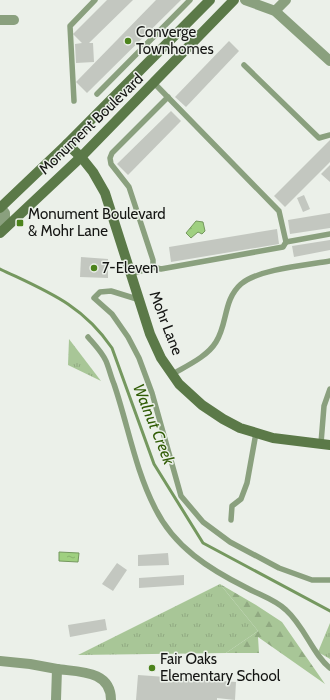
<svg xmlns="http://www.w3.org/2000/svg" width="330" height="700" viewBox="0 0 330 700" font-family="Cabin,sans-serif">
	<defs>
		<pattern id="grass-tufts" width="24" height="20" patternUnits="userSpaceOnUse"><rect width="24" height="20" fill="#a8c697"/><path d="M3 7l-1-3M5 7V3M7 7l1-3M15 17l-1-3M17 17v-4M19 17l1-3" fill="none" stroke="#90a981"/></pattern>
		<pattern id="forest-firs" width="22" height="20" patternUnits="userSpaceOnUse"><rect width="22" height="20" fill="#a8c697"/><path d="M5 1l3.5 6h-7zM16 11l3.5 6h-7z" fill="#90a981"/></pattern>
		<pattern id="water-ripples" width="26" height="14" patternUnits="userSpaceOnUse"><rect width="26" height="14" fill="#9fd080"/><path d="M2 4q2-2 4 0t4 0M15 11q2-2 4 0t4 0" fill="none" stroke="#88b26e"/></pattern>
	</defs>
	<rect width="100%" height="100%" fill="#ebf0e9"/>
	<g fill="url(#grass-tufts)">
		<path d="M69,339L101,381L68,365Z"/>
		<path d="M220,584L258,631L226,653L78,655Z"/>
		<path d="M330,623V659L318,652Z"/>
	</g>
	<path fill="url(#forest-firs)" d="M220,584L256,605L282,622L325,684L258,637L259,653H226L258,631Z"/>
	<g fill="url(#water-ripples)" stroke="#75985f">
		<path d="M196,221L203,222L205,231L202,234L198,232L191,238L186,233Z"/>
		<path d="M59,552L79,553L78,562L59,561Z"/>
	</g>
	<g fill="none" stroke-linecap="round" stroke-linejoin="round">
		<path stroke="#75985f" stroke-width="3" d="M0,269C46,291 82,304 112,348L154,464L203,543L330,611"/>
	</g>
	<g fill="#c3c7c0">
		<path d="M107,0H133L89,43H93L94,62L76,63L75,44L82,43L73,34Z"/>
		<path d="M156,0H181L87,93L76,82Z"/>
		<path d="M229,41L239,51L186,107L175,97Z"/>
		<path d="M171,111L181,121L128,175L117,164Z"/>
		<path d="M330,140V162L285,207L274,196Z"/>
		<path d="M330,165V182L321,174Z"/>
		<path d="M304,195L310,209L303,212L297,198Z"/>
		<path d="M330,213V228L290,234L288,220Z"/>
		<path d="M277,229L279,244L171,262L169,247Z"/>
		<path d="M330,240V250L294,257L292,246Z"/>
		<path d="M81,257L108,259V278L80,277Z"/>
		<path d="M168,553L169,565L138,566V555Z"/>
		<path d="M117,563L127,570L113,591L102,584Z"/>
		<path d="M184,575V585L139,588V578Z"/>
		<path d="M105,619L107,630L70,637L68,625Z"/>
		<path d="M138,675L236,682L235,700L217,698V700H136Z"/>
	</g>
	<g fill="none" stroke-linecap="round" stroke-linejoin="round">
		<g stroke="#8aa07e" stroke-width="5.5">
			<path d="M244,65L319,138L330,135"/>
			<path d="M97,94L190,0"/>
			<path d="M74,101L70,26L95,0"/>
			<path d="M286,242L330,234"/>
			<path d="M153,267L161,269L283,247L286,242L279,211L154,83"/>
			<path d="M132,274L153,267V260L129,187L111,164L110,158L112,153L168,97"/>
			<path d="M140,300L111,291L100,292L94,298L112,314L128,337L139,358L152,393L181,496L203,522L230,542L279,568L312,580H330"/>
			<path d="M88,337C94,344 102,352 106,361C109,368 111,377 114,384C128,425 135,469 155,508C174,547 209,569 247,588C260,595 276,600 286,610C305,627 313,655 330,668"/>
			<path d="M171,375C186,366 207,357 216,342C228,323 223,300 241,284C259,269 306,265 330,261"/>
			<path d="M321,443L324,406L330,389"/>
			<path d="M231,520L232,506L241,499L247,483L256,433"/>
		</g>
		<g stroke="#8aa07e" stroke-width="10">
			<path d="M245,0L275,11L330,61"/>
			<path d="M275,11L286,0"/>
			<path d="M0,20H14"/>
			<path d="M0,207L5,213V228"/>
			<path d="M0,661L30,664L57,669L56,700"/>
			<path d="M57,669C79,672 111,670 111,700"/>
		</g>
		<g stroke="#5b7948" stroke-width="10">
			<path d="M67,144L81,157L93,172L105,193L150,334L161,358L179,384L202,405L223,419L240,428L273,438L330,445"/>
			<path d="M0,208L67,144L210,0"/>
			<path d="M0,233L81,157L234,0"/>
		</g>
	</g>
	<g fill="#4c831c" stroke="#ebf0e9" stroke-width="1.5">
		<circle cx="128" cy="41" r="4"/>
		<rect x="16" y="219" width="8" height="8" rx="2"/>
		<circle cx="94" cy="268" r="4"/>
		<circle cx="152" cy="668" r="4"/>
	</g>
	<g text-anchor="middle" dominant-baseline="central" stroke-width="3" stroke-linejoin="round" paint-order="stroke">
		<g font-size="15" fill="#141513" stroke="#ebf0e9" text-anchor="start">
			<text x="136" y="32">Converge<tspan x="136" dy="17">Townhomes</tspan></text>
			<text x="28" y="214">Monument Boulevard<tspan x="28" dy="17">&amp; Mohr Lane</tspan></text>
			<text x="102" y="268">7-Eleven</text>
			<text x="160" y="659">Fair Oaks<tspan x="160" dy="17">Elementary School</tspan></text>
		</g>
		<g font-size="15" fill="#141513" stroke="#ebf0e9">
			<text transform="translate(91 124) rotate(-44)">Monument Boulevard</text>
			<text transform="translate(166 323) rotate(69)">Mohr Lane</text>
		</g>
		<g font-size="16" font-style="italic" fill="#305c05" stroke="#ebf0e9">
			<text transform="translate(154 424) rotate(68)">Walnut Creek</text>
		</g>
	</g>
</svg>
